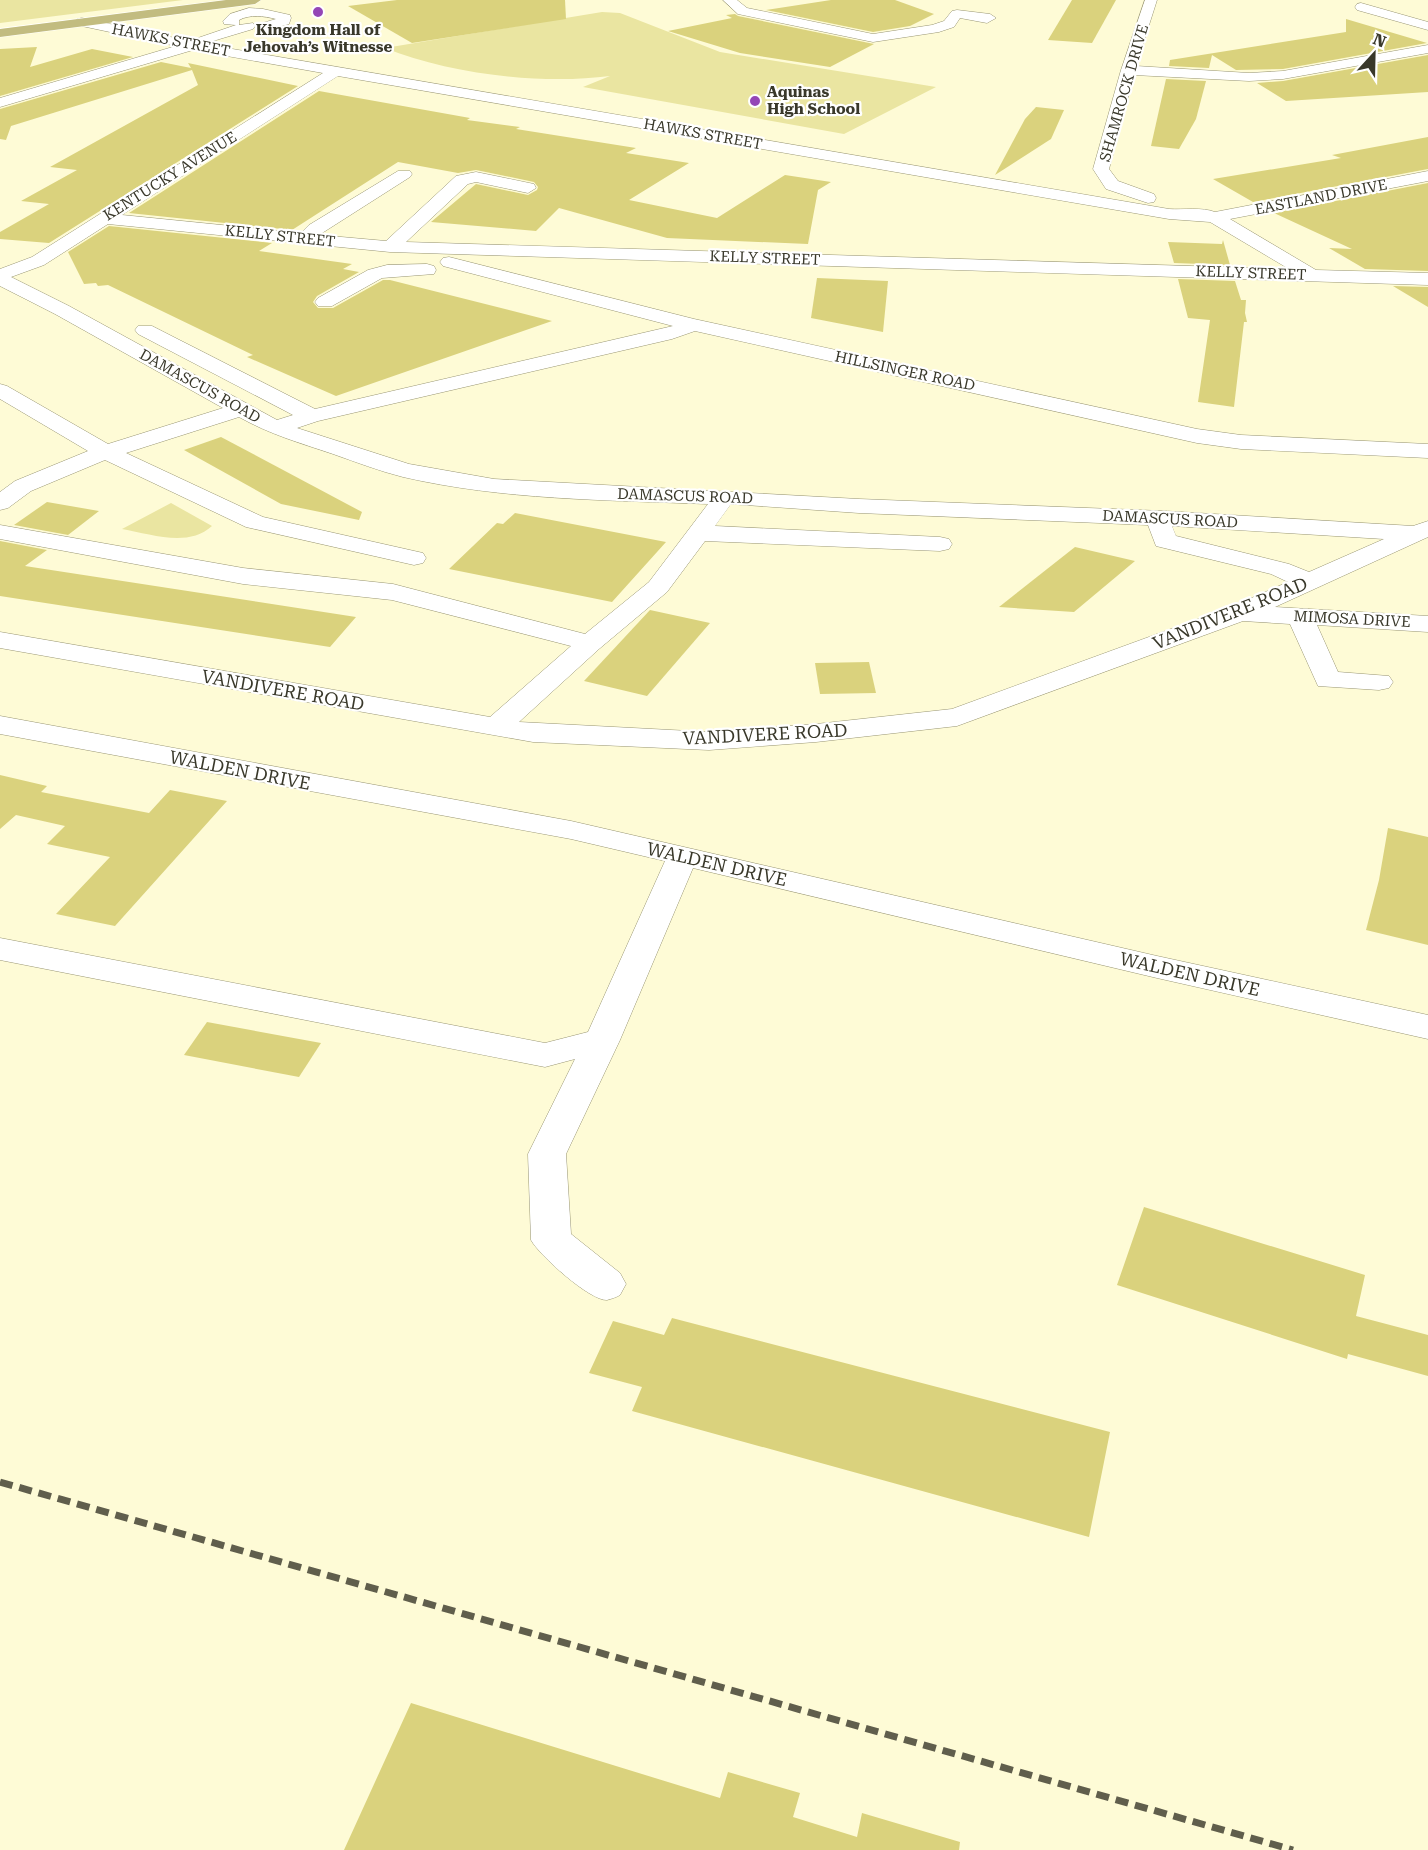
<svg xmlns="http://www.w3.org/2000/svg" width="1428" height="1850" viewBox="0 0 1428 1850" font-family="'Roboto Serif',serif">
	<rect width="100%" height="100%" fill="#fefbd6"/>
	<g fill="#eae5a1">
		<path d="M0,0H183L0,23Z"/>
		<path d="M602,12L620,13L720,52L936,87L844,134L583,87L610,76C541,85 449,74 385,48Z"/>
		<path d="M171,503L212,526C188,548 151,534 122,529Z"/>
	</g>
	<g fill="#dad27d">
		<path d="M397,0H565L566,19L412,43L348,6Z"/>
		<path d="M831,0H895L934,14L910,26L873,32L766,10Z"/>
		<path d="M1072,0H1116L1092,43L1048,40Z"/>
		<path d="M735,14L738,16L874,44L830,67L740,53L668,31L732,18L726,15Z"/>
		<path d="M1346,19L1427,43L1283,69L1236,70L1212,55L1209,68L1169,66L1170,60L1346,32Z"/>
		<path d="M37,47L30,67L92,49L133,57L0,96V49Z"/>
		<path d="M1428,55V92L1286,101L1257,83L1283,81Z"/>
		<path d="M161,62L191,68L188,63L298,86L49,243L0,239V232L49,204L21,201L77,170L50,167L198,85L192,70L11,126L6,140L0,139V109Z"/>
		<path d="M1166,79L1206,81L1196,119L1179,149L1151,146Z"/>
		<path d="M319,91L470,118L467,120L520,127L516,129L636,148L626,153L689,163L629,200L717,218L785,175L831,182L818,190L808,244L667,238L559,208L536,231L431,222L476,184L528,195L537,190L538,187L534,182L476,170L458,173L398,162L292,230L129,213Z"/>
		<path d="M1036,107L1064,110L1051,139L995,175L1025,119Z"/>
		<path d="M1428,137V169L1253,202L1213,179L1341,158L1332,155Z"/>
		<path d="M1428,183V271L1365,269L1329,248L1352,249L1274,213Z"/>
		<path d="M109,226L272,243L259,251L352,264L343,269L359,272L317,296L313,302L318,308H333L383,280H390L552,321L336,396L247,357L253,355L108,285L98,286L96,283L84,284L68,252Z"/>
		<path d="M1223,240L1230,265L1174,263L1168,242L1222,244Z"/>
		<path d="M817,278L888,281L883,332L811,318Z"/>
		<path d="M1178,279L1235,281L1241,300H1246L1245,313L1247,322H1244L1234,407L1198,402L1210,320L1188,318Z"/>
		<path d="M1393,286L1428,287V307Z"/>
		<path d="M221,437L362,512L359,520L281,504L184,450Z"/>
		<path d="M47,502L99,511L68,535L14,525Z"/>
		<path d="M515,513L666,542L612,602L449,569L497,523L503,524Z"/>
		<path d="M0,541L47,550L25,566L356,617L330,647L0,596Z"/>
		<path d="M1075,547L1135,561L1074,612L999,607Z"/>
		<path d="M650,610L710,623L647,696L584,681Z"/>
		<path d="M869,662L876,693L820,694L815,663Z"/>
		<path d="M0,775L47,786L41,792L149,813L170,790L227,801L115,926L56,914L110,857L47,844L65,826L16,815L0,829Z"/>
		<path d="M1388,828L1428,837V945L1366,930L1379,880Z"/>
		<path d="M207,1022L321,1043L299,1077L184,1055Z"/>
		<path d="M1144,1207L1365,1275L1356,1316L1428,1335V1376L1348,1354L1347,1359L1117,1285Z"/>
		<path d="M672,1318L1110,1432L1089,1537L632,1411L642,1387L589,1373L613,1321L664,1335Z"/>
		<path d="M411,1703L720,1798L728,1772L800,1793L793,1817L857,1837L862,1813L960,1842L959,1850H344Z"/>
	</g>
	<g fill="none" stroke-linecap="round" stroke-linejoin="round">
		<g stroke="#999674" stroke-width="1">
			<g id="minor">
				<path d="M723,0H737L747,8L873,34L932,25L944,21L952,11L957,10L990,14L996,18L987,23L960,18L954,27L939,32L873,42L738,14Z"/>
				<path d="M1145,0H1157L1136,66L1249,73L1283,71L1428,45V53L1283,79L1249,81L1134,75L1109,169L1118,181L1154,194L1156,198L1154,202L1148,203L1106,189L1093,169L1121,70Z"/>
				<path d="M1361,3L1428,22V30L1357,10L1355,7L1357,4Z"/>
				<path d="M249,8L263,9L290,15L291,18L289,24L264,31L259,30L257,27L259,24L276,19C263,16 251,14 239,20V25L253,23L255,26L253,29L203,44L1169,209C1184,210 1202,207 1215,212L1428,171V181L1230,219L1316,270L1428,273V285L390,252L108,224L44,265L11,277L69,306L277,420L293,415L138,334L135,330L138,326H152L315,409L673,326L443,266L440,262L443,258L449,257L694,319L1197,429L1241,435L1428,444V458L1241,449L1197,443L695,331L672,339L318,421L297,428L409,464L494,479L859,499L1164,511L1413,526L1428,521V537L1275,607L1428,616V632L1317,625L1338,672L1389,676L1393,682L1389,688L1379,690L1318,686L1290,624L1243,621L957,726L816,742L709,750L533,742L0,648V632L490,717L571,646L392,600L243,584L0,539V525L243,568L393,584L585,634L649,582L708,504C606,500 503,500 403,477C379,471 356,462 333,454C300,443 269,434 239,417L126,453L263,517L423,553L426,558L423,563L414,565L246,527L105,460L31,491L8,508L0,510V492L15,481L88,451L0,399V384L7,386L108,444L223,408L55,314L0,286V269L32,257L323,73L193,50L0,107V98L176,46L77,25L75,22L77,19L82,18L189,41L236,25L224,24L223,21L230,14ZM338,76L1169,219L1210,222L1289,269L406,242L468,184L476,182L528,193L536,188L534,184L476,172L456,176L386,241L319,235L410,177L412,174L410,171H398L309,225L301,233L122,215ZM731,504L859,513L1148,525L1156,546L1271,574L1288,582L1231,607L952,709L816,724L709,732L519,722L599,649L667,592L705,541L940,551L949,549L952,544L949,539L940,537L715,526ZM1172,526L1384,539L1309,572L1289,564L1176,536Z"/>
				<path d="M427,264L434,266L436,270L434,274L382,278L332,306H318L315,302L318,298L368,270L387,265Z"/>
				<path d="M0,716L571,821L1157,956L1428,1015V1039L1157,978L693,868L620,1040L566,1154L571,1234L620,1273L626,1284L620,1295C617,1297 611,1299 607,1300C590,1301 539,1255 531,1240L528,1154L575,1059L545,1067L0,960V938L545,1043L588,1032L665,861L571,839L0,734Z"/>
			</g>
		</g>
		<g stroke="#fff" stroke-width="1">
			<path id="major" d="M226,0H261L255,4L0,37V29Z"/>
		</g>
		<use href="#minor" fill="#fff" fill-rule="evenodd"/>
		<use href="#major" fill="#c2bc80" fill-rule="evenodd"/>
		<path stroke="#605e4c" stroke-width="7" stroke-dasharray="13 7" stroke-linecap="butt" d="M0,1482L1293,1850"/>
	</g>
	<g fill="#9446b6" stroke="#fff" stroke-width="2">
		<circle cx="318" cy="12" r="6"/>
		<circle cx="755" cy="101" r="6"/>
	</g>
	<g text-anchor="middle" dominant-baseline="central" stroke-width="4.5" stroke-linejoin="round" paint-order="stroke">
		<g font-size="15" font-weight="bold" fill="#39382a" stroke="#fff">
			<text x="318" y="30">Kingdom Hall of<tspan x="318" dy="17">Jehovah’s Witnesse</tspan></text>
			<text x="767" y="92" text-anchor="start">Aquinas<tspan x="767" dy="17">High School</tspan></text>
		</g>
		<g font-size="15" fill="#39382a" stroke="#fff">
			<text transform="translate(171 40) rotate(11)">HAWKS STREET</text>
			<text transform="translate(1124 93) rotate(-74)">SHAMROCK DRIVE</text>
			<text transform="translate(703 134) rotate(10)">HAWKS STREET</text>
			<text transform="translate(170 176) rotate(-32)">KENTUCKY AVENUE</text>
			<text transform="translate(1321 197) rotate(-11)">EASTLAND DRIVE</text>
			<text transform="translate(280 236) rotate(6)">KELLY STREET</text>
			<text transform="translate(765 258) rotate(2)">KELLY STREET</text>
			<text transform="translate(1251 273) rotate(2)">KELLY STREET</text>
			<text transform="translate(905 371) rotate(12)">HILLSINGER ROAD</text>
			<text transform="translate(200 386) rotate(29)">DAMASCUS ROAD</text>
			<text transform="translate(685 496) rotate(2)">DAMASCUS ROAD</text>
			<text transform="translate(1170 519) rotate(3)">DAMASCUS ROAD</text>
			<text transform="translate(1352 619) rotate(3)">MIMOSA DRIVE</text>
		</g>
		<g font-size="18" fill="#39382a" stroke="#fff">
			<text transform="translate(1230 613) rotate(-22)">VANDIVERE ROAD</text>
			<text transform="translate(283 690) rotate(10)">VANDIVERE ROAD</text>
			<text transform="translate(765 734) rotate(-3)">VANDIVERE ROAD</text>
			<text transform="translate(240 770) rotate(11)">WALDEN DRIVE</text>
			<text transform="translate(717 864) rotate(13)">WALDEN DRIVE</text>
			<text transform="translate(1190 974) rotate(13)">WALDEN DRIVE</text>
		</g>
	</g>
	<g transform="translate(1374 54) rotate(22)" stroke="#ffffff" stroke-width="4.5" paint-order="stroke">
	<path d="M0-4.5L10 22L0 15L-10 22Z" fill="#39382a"/>
	<text y="-9" font-size="16" font-weight="bold" text-anchor="middle" fill="#39382a">N</text>
	</g>
</svg>
